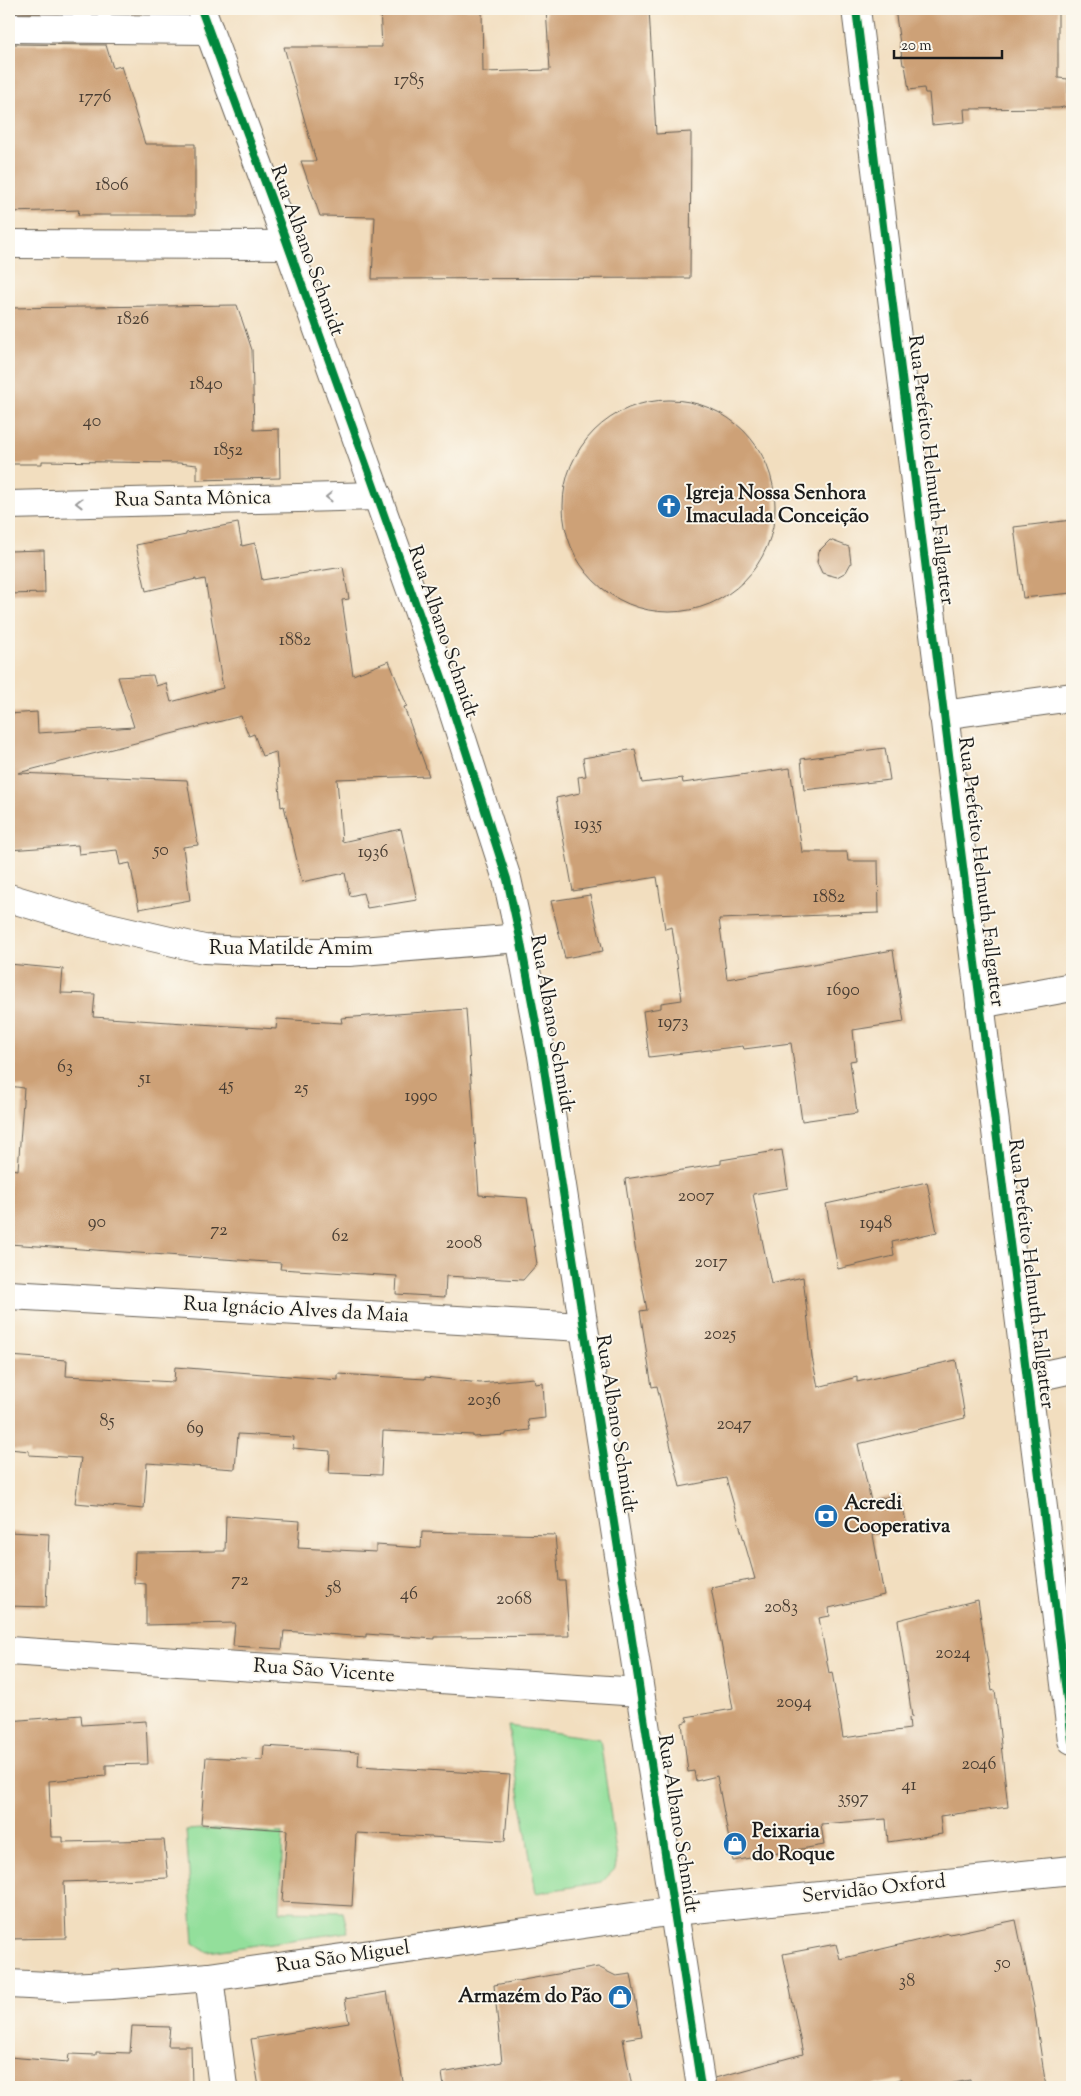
<svg xmlns="http://www.w3.org/2000/svg" width="1081" height="2096" viewBox="0 0 1081 2096" font-family="'Sorts Mill Goudy',serif">
	<rect width="100%" height="100%" fill="#fbf7ec"/>
	<filter id="ink" filterUnits="userSpaceOnUse"><feTurbulence type="fractalNoise" baseFrequency=".02" numOctaves="2"/><feDisplacementMap in="SourceGraphic" scale="10" xChannelSelector="R" yChannelSelector="G"/><feConvolveMatrix kernelMatrix="1 2 1 2 8 2 1 2 1" color-interpolation-filters="sRGB"/></filter>
	<filter id="wash" filterUnits="userSpaceOnUse"><feTurbulence type="fractalNoise" baseFrequency=".0096" numOctaves="4" result="noise"/><feDisplacementMap in="SourceGraphic" scale="20" xChannelSelector="R" yChannelSelector="G"/><feGaussianBlur stdDeviation="1.12" result="paint"/><feColorMatrix in="noise" values="0 0 0 0 0 0 0 0 0 0 0 0 0 0 0 0 0 1.4 0 .05"/><feComposite in="paint" operator="in"/></filter>
	<g filter="url(#wash)">
		<rect width="100%" height="100%" fill="#f2debf"/>
		<g fill="#93df9b" stroke="#587e5c">
			<path d="M508,1726L600,1739L617,1859L615,1869L602,1882L536,1893Z"/>
			<path d="M203,1829L283,1833L280,1911L343,1912L348,1932L208,1952L194,1943L186,1830Z"/>
		</g>
		<g id="blocks">
			<g fill="#cda177">
				<path d="M9,9H96L97,13L9,12Z"/>
				<path d="M380,9H482L483,72L550,70L546,9H649L656,134L691,132L690,278L372,279L375,217L320,216L301,161H316L284,47H382Z"/>
				<path d="M895,9H1058V78L1068,79V106L1059,108L964,109L965,122L932,125L929,93H925L924,88L909,90L905,65H903Z"/>
				<path d="M9,44L106,45L113,68L121,66L145,144H195V215H78L79,210L9,212Z"/>
				<path d="M237,305L252,350L254,430L279,429L280,478L197,480V465L179,463L42,461V464H9V308Z"/>
				<circle cx="669" cy="506" r="106"/>
				<path d="M1072,520V593L1023,598L1014,527Z"/>
				<path d="M238,523L242,546L255,543L262,580L343,567L349,599L342,600L353,675L389,661L407,706L404,707L429,776L337,779L342,842L401,829L417,900L367,908L363,893L350,896L345,873L302,882L284,806L281,807L276,752L262,756L254,734L249,736L241,716L18,773L187,780L198,845L183,847L190,900L139,909L130,863L120,865L117,850L79,854L78,845L9,850V714L37,712L38,733L134,727L118,677L153,675L156,686L166,683L171,702L223,688L205,579L196,581V579L146,591L136,545L186,535V533Z"/>
				<path d="M830,540L849,547L851,563L846,572L837,577L822,573L817,562L819,551Z"/>
				<path d="M44,550L45,593L9,594V551Z"/>
				<path d="M885,748L890,780L804,790L801,759Z"/>
				<path d="M635,749L642,783L682,778L683,783L790,768L802,852H847L848,861H878L879,913L719,919L727,979L893,950L904,1022L853,1030L856,1060L850,1061L857,1113L802,1121L791,1043L744,1049L743,1046L649,1057L643,1011L661,1008V1003L682,1000L672,927L665,929L657,877L573,891L556,798L580,793L578,777L586,776L583,758Z"/>
				<path d="M590,895L603,951L565,958L551,901Z"/>
				<path d="M9,964L63,969L61,993L95,994L93,1017L276,1029L277,1019L342,1023L341,1018L466,1009L479,1195L527,1198L537,1264L523,1280L446,1276L445,1297L396,1294L397,1276L280,1269L281,1263L9,1244V1169L18,1170L24,1088L9,1086Z"/>
				<path d="M782,1150L788,1188L753,1194L771,1284L803,1277L812,1357L818,1387L857,1377V1382L956,1360L965,1418L858,1444L871,1501L900,1494L907,1526L873,1535L884,1595L829,1608L830,1616L819,1618L829,1673L832,1672L843,1738L910,1729L909,1718L912,1717L898,1620L978,1600L992,1691L995,1690L1008,1807L940,1816L942,1834L888,1842L886,1819L821,1824L824,1845L733,1861L717,1776L696,1781L694,1771L688,1772L682,1723L688,1721L686,1717L733,1709L711,1587L755,1579L726,1478L680,1487L657,1386L652,1387L640,1311L647,1310L635,1247L625,1179L721,1164V1160Z"/>
				<path d="M927,1182L937,1232L892,1242L894,1256L838,1269L826,1204Z"/>
				<path d="M9,1356L67,1360L66,1376L174,1382L175,1367L338,1380V1374L425,1379V1377L480,1383L534,1378L535,1384L543,1383L545,1418L528,1420L530,1430L506,1433V1435L473,1437V1435L383,1431L381,1475L329,1473L330,1451L293,1448L294,1437L238,1434L235,1469L147,1463L144,1509L75,1503L81,1458L29,1455V1451L9,1449Z"/>
				<path d="M226,1516L300,1521L298,1548L376,1552V1545L421,1548L422,1532L555,1535L559,1581H565L569,1636L435,1637V1639L366,1634V1637L284,1631L282,1649L233,1646L235,1623L146,1625V1584L134,1583L135,1552L225,1551Z"/>
				<path d="M9,1532L49,1534L46,1607L9,1606Z"/>
				<path d="M81,1715L82,1725L146,1721L148,1764L106,1765V1776L49,1781L51,1837H63V1842L164,1840L168,1878L64,1882L66,1938L9,1939V1721Z"/>
				<path d="M264,1746L359,1752L358,1766L510,1775L505,1841L356,1833L352,1906L282,1902L287,1830L201,1824L206,1757L263,1760Z"/>
				<path d="M1016,1920L1034,2007L1046,2087H971L970,2080L932,2087H904L902,2079L867,2087H716L715,2078L803,2054L783,1954L836,1944L840,1959L949,1933L950,1934Z"/>
				<path d="M598,1967L616,1976L631,1974L642,2036L623,2039L632,2087H444L442,2073L502,2062L494,1985Z"/>
				<path d="M387,1992L404,2087H259L251,2039L349,2023L345,1999Z"/>
				<path d="M132,2026L170,2027L168,2046H191L192,2087H9V2057L68,2062L69,2054L96,2055V2052L130,2053Z"/>
			</g>
		</g>
	</g>
	<g filter="url(#ink)">
		<use href="#blocks" fill-opacity="0" stroke="#676055" stroke-width="1"/>
		<g fill="none" stroke-linecap="round" stroke-linejoin="round">
			<g stroke="#676055" stroke-width="30">
				<g id="minor">
					<path d="M9,28L209,30"/>
					<path d="M9,244L287,245"/>
					<path d="M9,505L378,496"/>
					<path d="M943,715L1072,697"/>
					<path d="M9,898L92,923L204,949L268,952H349L520,938"/>
					<path d="M980,1004L1072,987"/>
					<path d="M9,1295L583,1327"/>
					<path d="M1026,1379L1072,1369"/>
					<path d="M9,1651L639,1692"/>
					<path d="M209,1977L223,2087"/>
					<path d="M9,1984L67,1987L111,1985L209,1977L675,1911L1072,1870"/>
				</g>
			</g>
			<g stroke="#676055" stroke-width="30">
				<g id="primary">
					<path d="M201,9L272,201L444,683L507,879L520,938L542,1056L701,2087"/>
					<path d="M856,9L1072,1740"/>
				</g>
			</g>
			<use href="#minor" stroke="#fff" stroke-width="28"/>
			<use href="#primary" stroke="#fff" stroke-width="28"/>
			<g stroke="#fbf7ec" stroke-width="11">
				<g id="cycleway">
					<path d="M201,9L272,201L444,683L507,879L520,938L542,1056L701,2087"/>
					<path d="M856,9L1072,1740"/>
				</g>
			</g>
			<use href="#cycleway" stroke="#00873e" stroke-width="8"/>
		</g>
		<defs><path id="oneway-chevron" d="M-2-3.5L2.5 0L-2 3.5" fill="none" stroke-width="1.6" stroke-linecap="round" stroke-linejoin="round" transform="scale(1.25)"/></defs>
		<g stroke="#999">
			<use href="#oneway-chevron" transform="translate(329 497) rotate(179)"/>
			<use href="#oneway-chevron" transform="translate(79 503) rotate(179)"/>
		</g>
	</g>
	<defs>
		<g id="church-disc" transform="scale(1.25)"><circle r="9.5" fill="#1f6fb2" stroke="#fbf7ec"/><path d="M-1.2-6h2.4v3.5h3.3v2.4h-3.3V6h-2.4V-.1h-3.3v-2.4h3.3Z" fill="#fff"/></g>
		<g id="bank-disc" transform="scale(1.25)"><circle r="9.5" fill="#1f6fb2" stroke="#fbf7ec"/><path d="M-6-4H6V4H-6ZM0-2.3a2.3 2.3 0 1 0 0 4.6a2.3 2.3 0 1 0 0-4.6Z" fill="#fff"/></g>
		<g id="shop-disc" transform="scale(1.25)"><circle r="9.5" fill="#1f6fb2" stroke="#fbf7ec"/><path d="M-5-2.5h2.3a2.7 3.5 0 0 1 5.4 0H5L5.5 6h-11ZM-1.5-2.5h3a1.5 2.3 0 0 0-3 0Z" fill="#fff"/></g>
	</defs>
	<g fill-rule="evenodd">
		<use href="#church-disc" x="669" y="506"/>
		<use href="#bank-disc" x="826" y="1516"/>
		<use href="#shop-disc" x="735" y="1844"/>
		<use href="#shop-disc" x="620" y="1997"/>
	</g>
	<g text-anchor="middle" dominant-baseline="central" stroke-width="4" stroke-linejoin="round" paint-order="stroke">
		<g font-size="18" fill="#483d33">
			<text x="409" y="81">1785</text>
			<text x="95" y="98">1776</text>
			<text x="112" y="186">1806</text>
			<text x="133" y="320">1826</text>
			<text x="206" y="385">1840</text>
			<text x="92" y="422">40</text>
			<text x="228" y="451">1852</text>
			<text x="295" y="641">1882</text>
			<text x="588" y="825">1935</text>
			<text x="161" y="851">50</text>
			<text x="373" y="853">1936</text>
			<text x="829" y="898">1882</text>
			<text x="843" y="991">1690</text>
			<text x="673" y="1023">1973</text>
			<text x="65" y="1068">63</text>
			<text x="145" y="1079">51</text>
			<text x="226" y="1086">45</text>
			<text x="301" y="1089">25</text>
			<text x="421" y="1097">1990</text>
			<text x="696" y="1197">2007</text>
			<text x="97" y="1223">90</text>
			<text x="876" y="1224">1948</text>
			<text x="219" y="1231">72</text>
			<text x="340" y="1237">62</text>
			<text x="464" y="1244">2008</text>
			<text x="711" y="1263">2017</text>
			<text x="720" y="1335">2025</text>
			<text x="484" y="1401">2036</text>
			<text x="107" y="1422">85</text>
			<text x="734" y="1425">2047</text>
			<text x="195" y="1429">69</text>
			<text x="240" y="1581">72</text>
			<text x="334" y="1589">58</text>
			<text x="409" y="1595">46</text>
			<text x="514" y="1600">2068</text>
			<text x="781" y="1608">2083</text>
			<text x="953" y="1654">2024</text>
			<text x="794" y="1703">2094</text>
			<text x="979" y="1765">2046</text>
			<text x="909" y="1786">41</text>
			<text x="853" y="1799">3597</text>
			<text x="1003" y="1964">50</text>
			<text x="907" y="1982">38</text>
		</g>
		<g font-size="20" fill="#1c1c1c" stroke="#fbf7ec">
			<text transform="translate(306 251) rotate(70)">Rua Albano Schmidt</text>
			<text transform="translate(930 470) rotate(83)">Rua Prefeito Helmuth Fallgatter</text>
			<text transform="translate(193 500) rotate(-1)">Rua Santa Mônica</text>
			<text transform="translate(442 632) rotate(71)">Rua Albano Schmidt</text>
			<text transform="translate(980 872) rotate(83)">Rua Prefeito Helmuth Fallgatter</text>
			<text x="291" y="949">Rua Matilde Amim</text>
			<text transform="translate(551 1024) rotate(80)">Rua Albano Schmidt</text>
			<text transform="translate(1030 1274) rotate(83)">Rua Prefeito Helmuth Fallgatter</text>
			<text transform="translate(296 1311) rotate(3)">Rua Ignácio Alves da Maia</text>
			<text transform="translate(615 1424) rotate(81)">Rua Albano Schmidt</text>
			<text transform="translate(324 1672) rotate(4)">Rua São Vicente</text>
			<text transform="translate(677 1824) rotate(81)">Rua Albano Schmidt</text>
			<text transform="translate(874 1890) rotate(-6)">Servidão Oxford</text>
			<text transform="translate(343 1958) rotate(-8)">Rua São Miguel</text>
		</g>
		<g font-size="20" font-weight="bold" fill="#1c1c1c" stroke="#fbf7ec" text-anchor="start">
			<text x="686" y="494">Igreja Nossa Senhora<tspan x="686" dy="23">Imaculada Conceição</tspan></text>
			<text x="844" y="1504">Acredi<tspan x="844" dy="23">Cooperativa</tspan></text>
			<text x="752" y="1832">Peixaria<tspan x="752" dy="23">do Roque</tspan></text>
			<text x="602" y="1997" text-anchor="end">Armazém do Pão</text>
		</g>
	</g>
	<rect width="1081" height="2096" fill="none" stroke="#fbf7ec" stroke-width="30"/>
	<path d="M894 50v8h108v-8" fill="none" stroke="#1c1c1c" stroke-width="2.5"/>
	<text x="901" y="50" font-size="15" fill="#1c1c1c" stroke="#fbf7ec" stroke-width="4" paint-order="stroke">20 m</text>
</svg>
